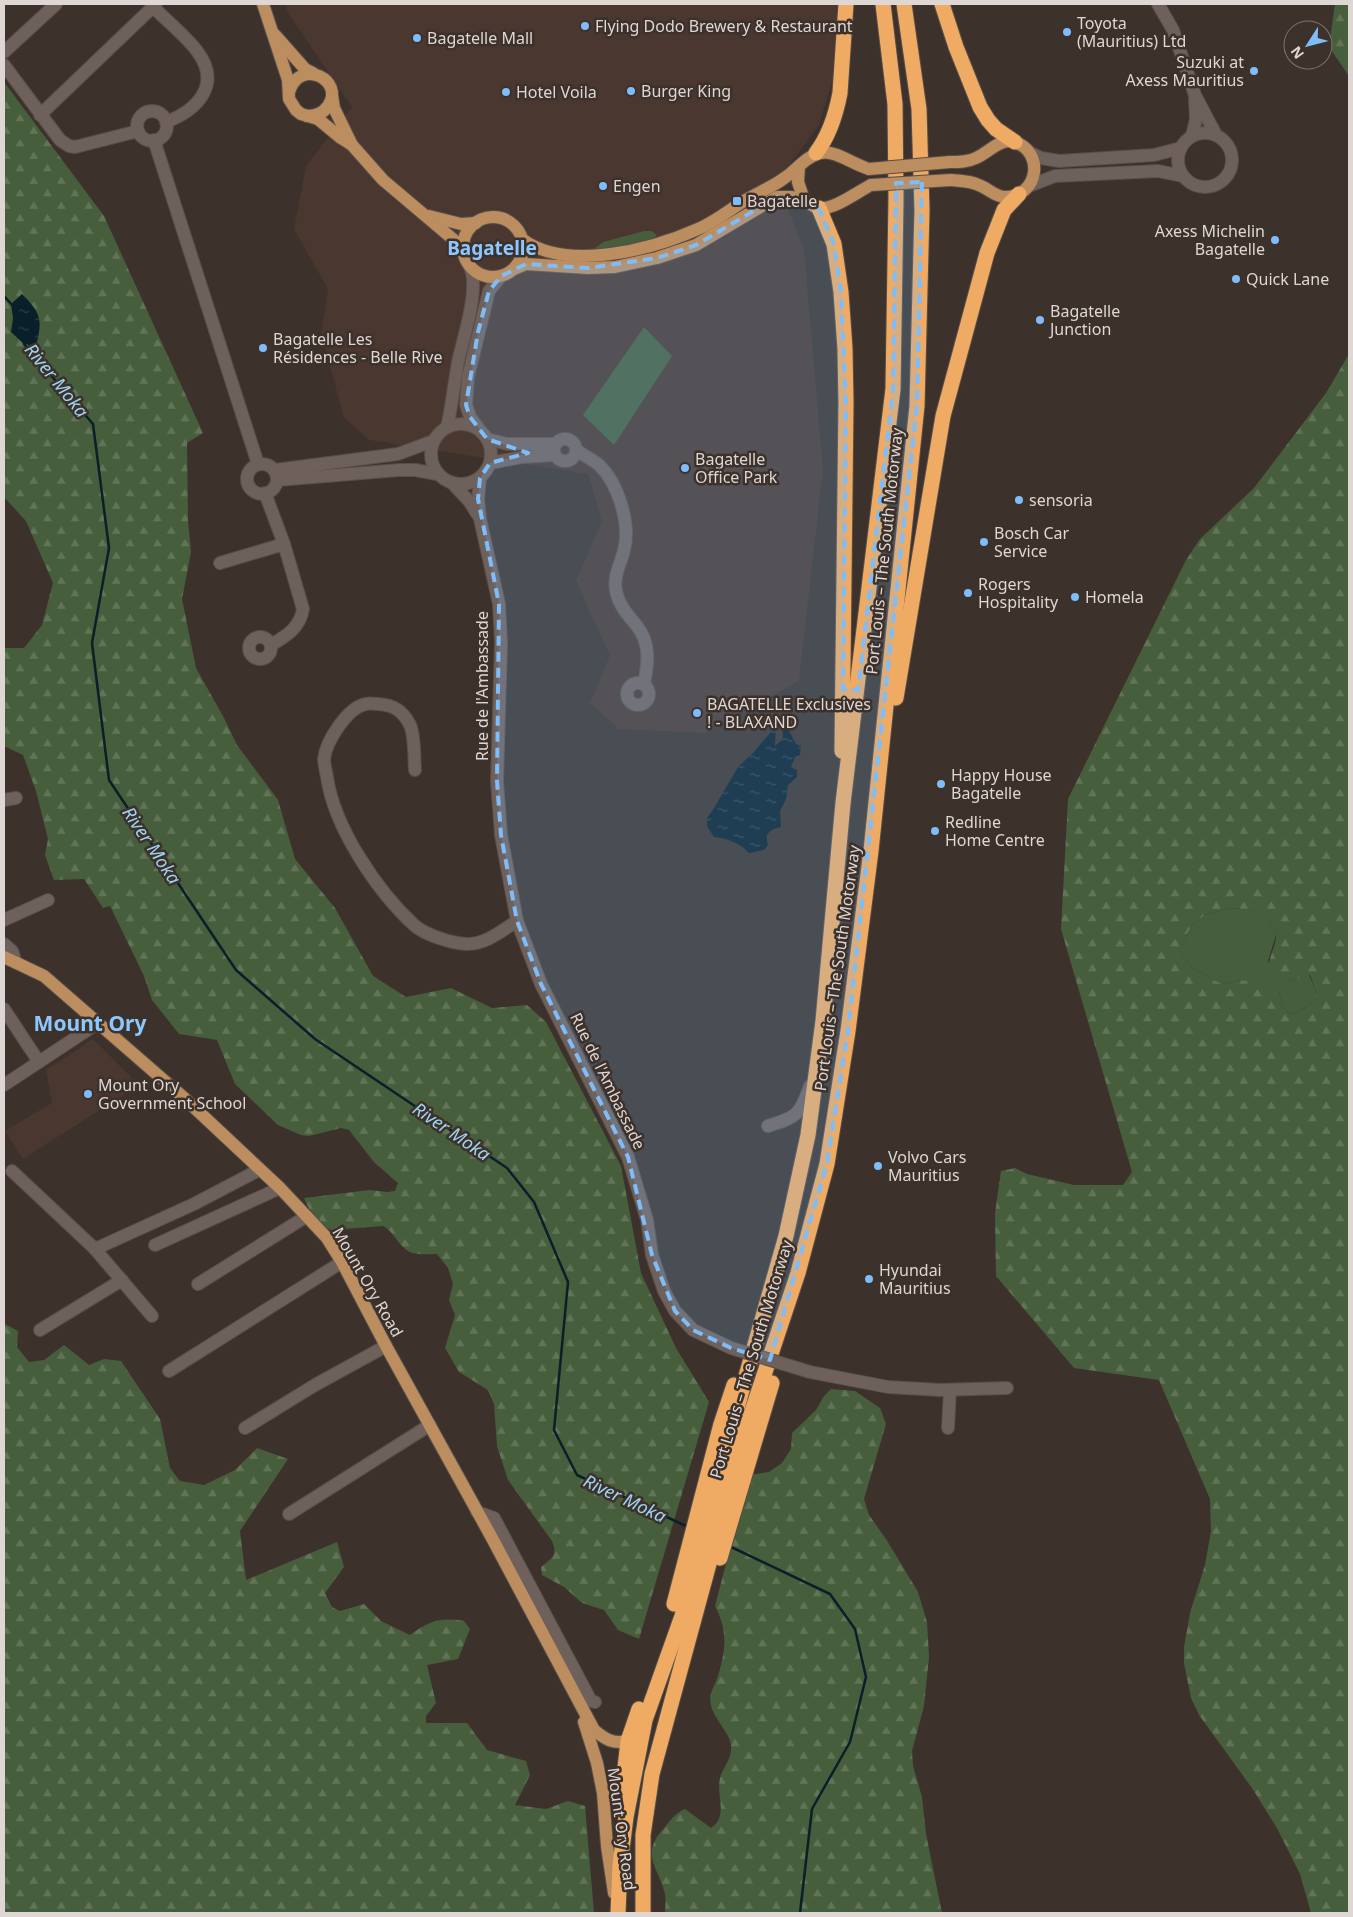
<svg xmlns="http://www.w3.org/2000/svg" width="1353" height="1917" viewBox="0 0 1353 1917" font-family="'Noto Sans',sans-serif">
	<defs>
		<pattern id="forest-firs" width="22" height="20" patternUnits="userSpaceOnUse" patternTransform="scale(1.25)"><rect width="22" height="20" fill="#475e3c"/><path d="M5 1l3.5 6h-7zM16 11l3.5 6h-7z" fill="#617457"/></pattern>
		<pattern id="water-ripples" width="26" height="14" patternUnits="userSpaceOnUse" patternTransform="scale(1.25)"><rect width="26" height="14" fill="#091f2a"/><path d="M2 4q2-2 4 0t4 0M15 11q2-2 4 0t4 0" fill="none" stroke="#2c3f48"/></pattern>
	</defs>
	<rect width="100%" height="100%" fill="#3d312b"/>
	<g fill="#4a372f">
		<path d="M285,4H841L839,58L819,125L777,182L804,249L823,469L799,681L705,733L619,729L590,703L610,655L589,611L576,580L602,522L588,474L369,440L344,418L321,333L328,289L294,229L306,166L352,107L288,13Z"/>
		<path d="M93,1039L139,1085L23,1159L5,1131L52,1103L46,1070Z"/>
	</g>
	<g fill="#475e3c">
		<path d="M644,231H651L657,235L651,241L591,251L603,242Z"/>
		<path d="M644,327L672,356L614,445L583,415Z"/>
		<path d="M1229,908L1247,909L1263,914L1275,928L1276,935L1268,961L1278,982H1286L1309,975L1316,991L1315,999C1296,1017 1284,1022 1279,991L1241,980L1225,984L1216,981L1192,968L1181,954V945L1192,925L1205,915Z"/>
	</g>
	<g fill="url(#forest-firs)" fill-rule="evenodd">
		<path d="M1335,4H1349V76L1329,47Z"/>
		<path d="M4,82L104,216L203,433L187,443L188,521L191,552L182,599L196,668L224,718L237,745L278,800L295,859L335,908L373,976L406,997L451,988L492,1008L527,1005L546,1022L621,1166L641,1273L676,1348L709,1402L639,1639L618,1630L604,1610L582,1603L564,1587L542,1575L541,1567C552,1558 558,1556 552,1541L508,1480L497,1446L494,1404L488,1390L459,1372L445,1348L455,1315L449,1300L453,1284L448,1268L437,1254C430,1254 420,1255 413,1253C400,1250 395,1232 383,1226L331,1230C319,1224 309,1211 304,1198L370,1190L387,1192L395,1191L398,1183L374,1162L349,1130L341,1128L309,1136L301,1135L278,1125L235,1084L217,1040L179,1034L152,1000L144,976L110,906L103,908L84,879L54,880L45,855L48,839L36,791L23,755L4,746V648H24L42,625L53,583L26,521L4,497Z"/>
		<path d="M1349,354V1913H1311L1300,1874L1278,1830L1252,1788L1199,1715L1191,1698L1184,1663V1647L1190,1613L1205,1565L1211,1531L1210,1499L1159,1380L1074,1368L996,1276L995,1213L1001,1171L1015,1168L1027,1174L1074,1185H1123L1132,1172L1061,929L1068,799L1186,560L1200,539L1254,488L1326,393ZM1229,908C1244,909 1259,909 1269,921C1273,925 1276,929 1276,935C1276,953 1259,966 1278,982H1286L1310,975L1316,991L1315,999C1296,1017 1284,1022 1279,991L1273,986L1241,980L1225,984L1216,981L1192,968L1181,954V945L1192,925L1205,915Z"/>
		<path d="M5,1324L18,1331L17,1347L29,1362L44,1360L64,1345L89,1365L104,1359L121,1361L160,1419L170,1468L180,1481L204,1485L235,1470L257,1448L288,1459L240,1531L246,1580L337,1542L344,1567L325,1593L332,1607L340,1611L364,1604L381,1621L410,1635C429,1621 440,1617 464,1621L470,1629L458,1659L427,1665L436,1703L426,1716V1723H467L487,1750L526,1761L530,1775L515,1805L546,1809L568,1801L585,1806L594,1913H4V1325Z"/>
		<path d="M831,1389L855,1391L880,1408L886,1424L864,1499L869,1515L886,1539L918,1592L927,1622L929,1657L924,1706L912,1751L913,1766L922,1797L926,1834L942,1913H665C665,1907 666,1900 665,1894C658,1865 639,1855 665,1827C671,1819 676,1813 685,1809L711,1828C730,1816 714,1792 721,1775C725,1765 732,1757 731,1746C731,1734 713,1718 711,1705C708,1693 715,1686 718,1676C726,1649 728,1631 715,1606L749,1475L769,1472L782,1463L791,1449L792,1433L816,1410L824,1396Z"/>
	</g>
	<g fill="url(#water-ripples)">
		<path d="M22,294C41,313 43,320 36,346L24,344L11,332L13,318L11,304Z"/>
		<path d="M785,723L796,744L801,746L800,755L795,757L791,767L797,770V777L788,785L786,799L780,811L781,827C771,829 764,833 768,845L764,850L749,853C739,842 728,839 714,837L707,826V818L714,808L738,767L753,753L776,726L775,746L783,739L782,724Z"/>
	</g>
	<g fill="none" stroke-linecap="round" stroke-linejoin="round">
		<g stroke="#091f2a" stroke-width="2.5">
			<path d="M4,296L13,306"/>
			<path d="M24,341V344L93,424L109,548L92,643L109,780L236,970L315,1039L507,1168L534,1202L568,1282L554,1430L577,1475L688,1527"/>
			<path d="M729,1546L830,1594L855,1629L866,1677L850,1742L812,1809L800,1913"/>
		</g>
		<g stroke="#584e4a" stroke-width="14">
			<g id="minor">
				<path d="M1158,4L1173,30L1195,95L1216,135"/>
				<path d="M153,7C167,21 185,35 197,51C222,84 198,110 166,122"/>
				<path d="M4,52L56,4"/>
				<path d="M4,65L60,140L69,146L75,147L138,131"/>
				<circle cx="152" cy="126" r="15"/>
				<path d="M40,115L156,4"/>
				<circle cx="1205" cy="160" r="27"/>
				<path d="M1192,136L1196,119L1195,100"/>
				<path d="M154,140L258,464"/>
				<path d="M1029,152L1041,158L1059,161L1154,155L1181,148"/>
				<path d="M1029,186L1055,176L1158,171L1183,176"/>
				<circle cx="461" cy="454" r="30"/>
				<path d="M447,427C452,406 454,384 458,362C463,338 480,289 470,267"/>
				<path d="M479,429L470,417L466,405L468,377L489,291L501,276"/>
				<path d="M487,439L507,444H556"/>
				<circle cx="565" cy="450" r="11"/>
				<path d="M576,450C583,455 592,459 599,465C618,483 631,524 624,550C621,564 613,575 616,591C619,606 628,615 637,626C651,644 648,664 644,684"/>
				<path d="M490,463L522,457L555,455"/>
				<circle cx="262" cy="479" r="15"/>
				<path d="M275,470L398,454L433,441"/>
				<path d="M480,478L478,499L480,519L499,604L501,643L497,781L501,835L517,921L541,984L628,1157L647,1220L652,1255L664,1291L675,1311L693,1330L731,1348"/>
				<path d="M277,480L399,470H415L437,474"/>
				<path d="M453,484L469,501L478,515"/>
				<path d="M265,493L284,544L303,609C300,628 286,636 271,645"/>
				<path d="M220,563L284,544"/>
				<circle cx="260" cy="648" r="11"/>
				<circle cx="638" cy="694" r="11"/>
				<path d="M415,770C414,759 415,735 410,725C403,711 394,705 378,704C374,704 370,703 366,704C348,707 326,741 324,759C324,764 326,771 327,777C334,827 377,891 414,925C425,935 451,943 466,944C485,945 503,930 517,921"/>
				<path d="M4,800L16,798"/>
				<path d="M4,920L48,900"/>
				<path d="M4,944L12,951L16,963"/>
				<path d="M4,1009L39,1062"/>
				<path d="M4,1085L98,1023"/>
				<path d="M768,1126C797,1117 800,1115 810,1086"/>
				<path d="M12,1171L95,1249L152,1316"/>
				<path d="M155,1245L280,1188"/>
				<path d="M95,1249L194,1204L259,1170"/>
				<path d="M198,1284L307,1216"/>
				<path d="M40,1330L122,1280"/>
				<path d="M169,1371L342,1262"/>
				<path d="M810,1372L888,1387L940,1390L1007,1388"/>
				<path d="M245,1428L315,1385L386,1346"/>
				<path d="M948,1428L950,1390"/>
				<path d="M477,1512L494,1518L591,1701L595,1702"/>
				<path d="M289,1514L430,1425"/>
			</g>
		</g>
		<g stroke="#584e4a" stroke-width="14">
			<g id="major">
				<path d="M263,4L288,80L289,99L296,110L301,114L318,119L341,138L352,145L383,180L454,240L463,251"/>
				<path d="M275,35L305,69L313,73"/>
				<path d="M289,92C300,56 346,81 328,106C323,114 316,116 307,116"/>
				<path d="M332,95L334,108L352,145"/>
				<path d="M950,162C959,162 968,162 976,158C988,153 1000,138 1014,142C1045,151 1039,197 1005,197C996,197 990,190 981,186C972,181 962,181 951,180"/>
				<path d="M869,169C839,159 827,139 799,166L798,182L804,200C808,203 814,207 819,208C834,210 857,192 871,185"/>
				<path d="M429,216L461,224L476,223"/>
				<circle cx="493" cy="247" r="30"/>
				<path d="M522,239C566,272 651,250 698,229C715,222 729,210 744,201C766,188 779,185 799,166"/>
				<path d="M514,269L526,264L588,268L615,267L657,258L696,245L777,197H792L804,200"/>
				<path d="M4,957L44,976L98,1023L183,1097L280,1188L327,1238L342,1262L386,1346L492,1538L594,1730C606,1740 613,1744 628,1741"/>
				<path d="M584,1722L597,1763L603,1793L607,1846L614,1893"/>
			</g>
		</g>
		<g stroke="#584e4a" stroke-width="17">
			<g id="highway">
				<path d="M942,4L956,47L980,107L988,120L996,129L1015,142"/>
				<path d="M816,153C829,136 836,114 840,93L846,4"/>
				<path d="M819,208L834,244L841,292L845,349L846,403L842,751"/>
				<path d="M896,698L943,416L987,253L1004,210L1019,194"/>
				<path d="M720,1558L772,1383"/>
				<path d="M674,1604L721,1424L734,1385"/>
				<path d="M623,1786L628,1741L639,1709"/>
				<path d="M618,1913L620,1865L626,1817L645,1720L682,1616L731,1429L786,1236L808,1135L823,1021L843,803L893,389L896,198L895,104L883,4"/>
				<path d="M643,1913V1835L652,1774L744,1435L798,1273L827,1164L848,1031L871,851L917,406L922,210L919,109L904,4"/>
			</g>
		</g>
		<use href="#minor" stroke="#6e605a" stroke-width="12"/>
		<use href="#major" stroke="#bb8d5f" stroke-width="12"/>
		<use href="#highway" stroke="#efab63" stroke-width="15"/>
		<g stroke="#584e4a" stroke-width="14" stroke-linecap="butt">
			<path id="minor-bridge" d="M731,1348L810,1372"/>
		</g>
		<g stroke="#584e4a" stroke-width="14" stroke-linecap="butt">
			<g id="major-bridge">
				<path d="M869,169L950,162"/>
				<path d="M871,185L951,180"/>
			</g>
		</g>
		<use href="#minor-bridge" stroke="#6e605a" stroke-width="12"/>
		<use href="#major-bridge" stroke="#bb8d5f" stroke-width="12"/>
	</g>
	<path fill="#7ebdf9" fill-opacity="0.2" stroke="#7ebdf9" stroke-width="4" stroke-dasharray="10 6" stroke-linejoin="round" d="M922,182L917,406L848,1031L827,1164L770,1360L731,1348L693,1330L675,1311L652,1255L628,1157L541,984L517,921L501,835L497,781L499,604L478,499L480,478L490,463L528,453L487,439L470,417L466,405L478,332L489,291L501,276L526,264L588,268L657,258L696,245L777,197H792L819,208L834,244L841,292L846,403L843,689L858,690L893,389L896,183Z"/>
	<g fill="#7ebdf9" stroke="#3d312b" stroke-width="2">
		<circle cx="585" cy="26" r="5"/>
		<circle cx="1067" cy="32" r="5"/>
		<circle cx="417" cy="38" r="5"/>
		<circle cx="1254" cy="71" r="5"/>
		<circle cx="631" cy="91" r="5"/>
		<circle cx="506" cy="92" r="5"/>
		<circle cx="603" cy="186" r="5"/>
		<rect x="732" y="196" width="10" height="10" rx="2.5"/>
		<circle cx="1275" cy="240" r="5"/>
		<circle cx="1236" cy="279" r="5"/>
		<circle cx="1040" cy="320" r="5"/>
		<circle cx="263" cy="348" r="5"/>
		<circle cx="685" cy="468" r="5"/>
		<circle cx="1019" cy="500" r="5"/>
		<circle cx="984" cy="542" r="5"/>
		<circle cx="968" cy="593" r="5"/>
		<circle cx="1075" cy="597" r="5"/>
		<circle cx="697" cy="713" r="5"/>
		<circle cx="941" cy="784" r="5"/>
		<circle cx="935" cy="831" r="5"/>
		<circle cx="88" cy="1094" r="5"/>
		<circle cx="878" cy="1166" r="5"/>
		<circle cx="869" cy="1279" r="5"/>
	</g>
	<g text-anchor="middle" dominant-baseline="central" stroke-width="5" stroke-linejoin="round" paint-order="stroke">
		<g font-size="16" fill="#dfd7d4" stroke="#3d312b" text-anchor="start">
			<text x="1077" y="23">Toyota<tspan x="1077" dy="18">(Mauritius) Ltd</tspan></text>
			<text x="595" y="26">Flying Dodo Brewery &amp; Restaurant</text>
			<text x="427" y="38">Bagatelle Mall</text>
			<text x="1244" y="62" text-anchor="end">Suzuki at<tspan x="1244" dy="18">Axess Mauritius</tspan></text>
			<text x="641" y="91">Burger King</text>
			<text x="516" y="92">Hotel Voila</text>
			<text x="613" y="186">Engen</text>
			<text x="747" y="201">Bagatelle</text>
			<text x="1265" y="231" text-anchor="end">Axess Michelin<tspan x="1265" dy="18">Bagatelle</tspan></text>
			<text x="1246" y="279">Quick Lane</text>
			<text x="1050" y="311">Bagatelle<tspan x="1050" dy="18">Junction</tspan></text>
			<text x="273" y="339">Bagatelle Les<tspan x="273" dy="18">Résidences - Belle Rive</tspan></text>
			<text x="695" y="459">Bagatelle<tspan x="695" dy="18">Office Park</tspan></text>
			<text x="1029" y="500">sensoria</text>
			<text x="994" y="533">Bosch Car<tspan x="994" dy="18">Service</tspan></text>
			<text x="978" y="584">Rogers<tspan x="978" dy="18">Hospitality</tspan></text>
			<text x="1085" y="597">Homela</text>
			<text x="707" y="704">BAGATELLE Exclusives<tspan x="707" dy="18">! - BLAXAND</tspan></text>
			<text x="951" y="775">Happy House<tspan x="951" dy="18">Bagatelle</tspan></text>
			<text x="945" y="822">Redline<tspan x="945" dy="18">Home Centre</tspan></text>
			<text x="98" y="1085">Mount Ory<tspan x="98" dy="18">Government School</tspan></text>
			<text x="888" y="1157">Volvo Cars<tspan x="888" dy="18">Mauritius</tspan></text>
			<text x="879" y="1270">Hyundai<tspan x="879" dy="18">Mauritius</tspan></text>
		</g>
		<g font-size="16" fill="#dfd7d4" stroke="#3d312b">
			<text transform="translate(884 551) rotate(-84)">Port Louis – The South Motorway</text>
			<text transform="translate(482 686) rotate(-90)">Rue de l'Ambassade</text>
			<text transform="translate(837 968) rotate(-82)">Port Louis – The South Motorway</text>
			<text transform="translate(608 1081) rotate(64)">Rue de l'Ambassade</text>
			<text transform="translate(368 1282) rotate(60)">Mount Ory Road</text>
			<text transform="translate(751 1359) rotate(-73)">Port Louis – The South Motorway</text>
			<text transform="translate(622 1829) rotate(82)">Mount Ory Road</text>
		</g>
		<g font-size="18" font-style="italic" fill="#9dd4f2" stroke="#3d312b">
			<text transform="translate(57 380) rotate(51)">River Moka</text>
			<text transform="translate(152 845) rotate(56)">River Moka</text>
			<text transform="translate(452 1131) rotate(34)">River Moka</text>
			<text transform="translate(625 1498) rotate(25)">River Moka</text>
		</g>
		<g font-size="19" font-weight="bold" fill="#8cc7ff" stroke="#3d312b">
			<text x="492" y="248">Bagatelle</text>
		</g>
		<g font-size="21" font-weight="bold" fill="#8cc7ff" stroke="#3d312b">
			<text x="90" y="1023">Mount Ory</text>
		</g>
	</g>
	<rect width="1353" height="1917" fill="none" stroke="#dfd7d4" stroke-width="10"/>
	<g transform="translate(1308 45) rotate(234)"><circle r="24" fill="#3d312b" stroke="#7e736f"/>
	<path d="M0-4L9 19L0 12L-9 19Z" fill="#7ebdf9"/>
	<text y="-8" font-size="14" font-weight="bold" text-anchor="middle" fill="#dfd7d4">N</text>
	</g>
</svg>
